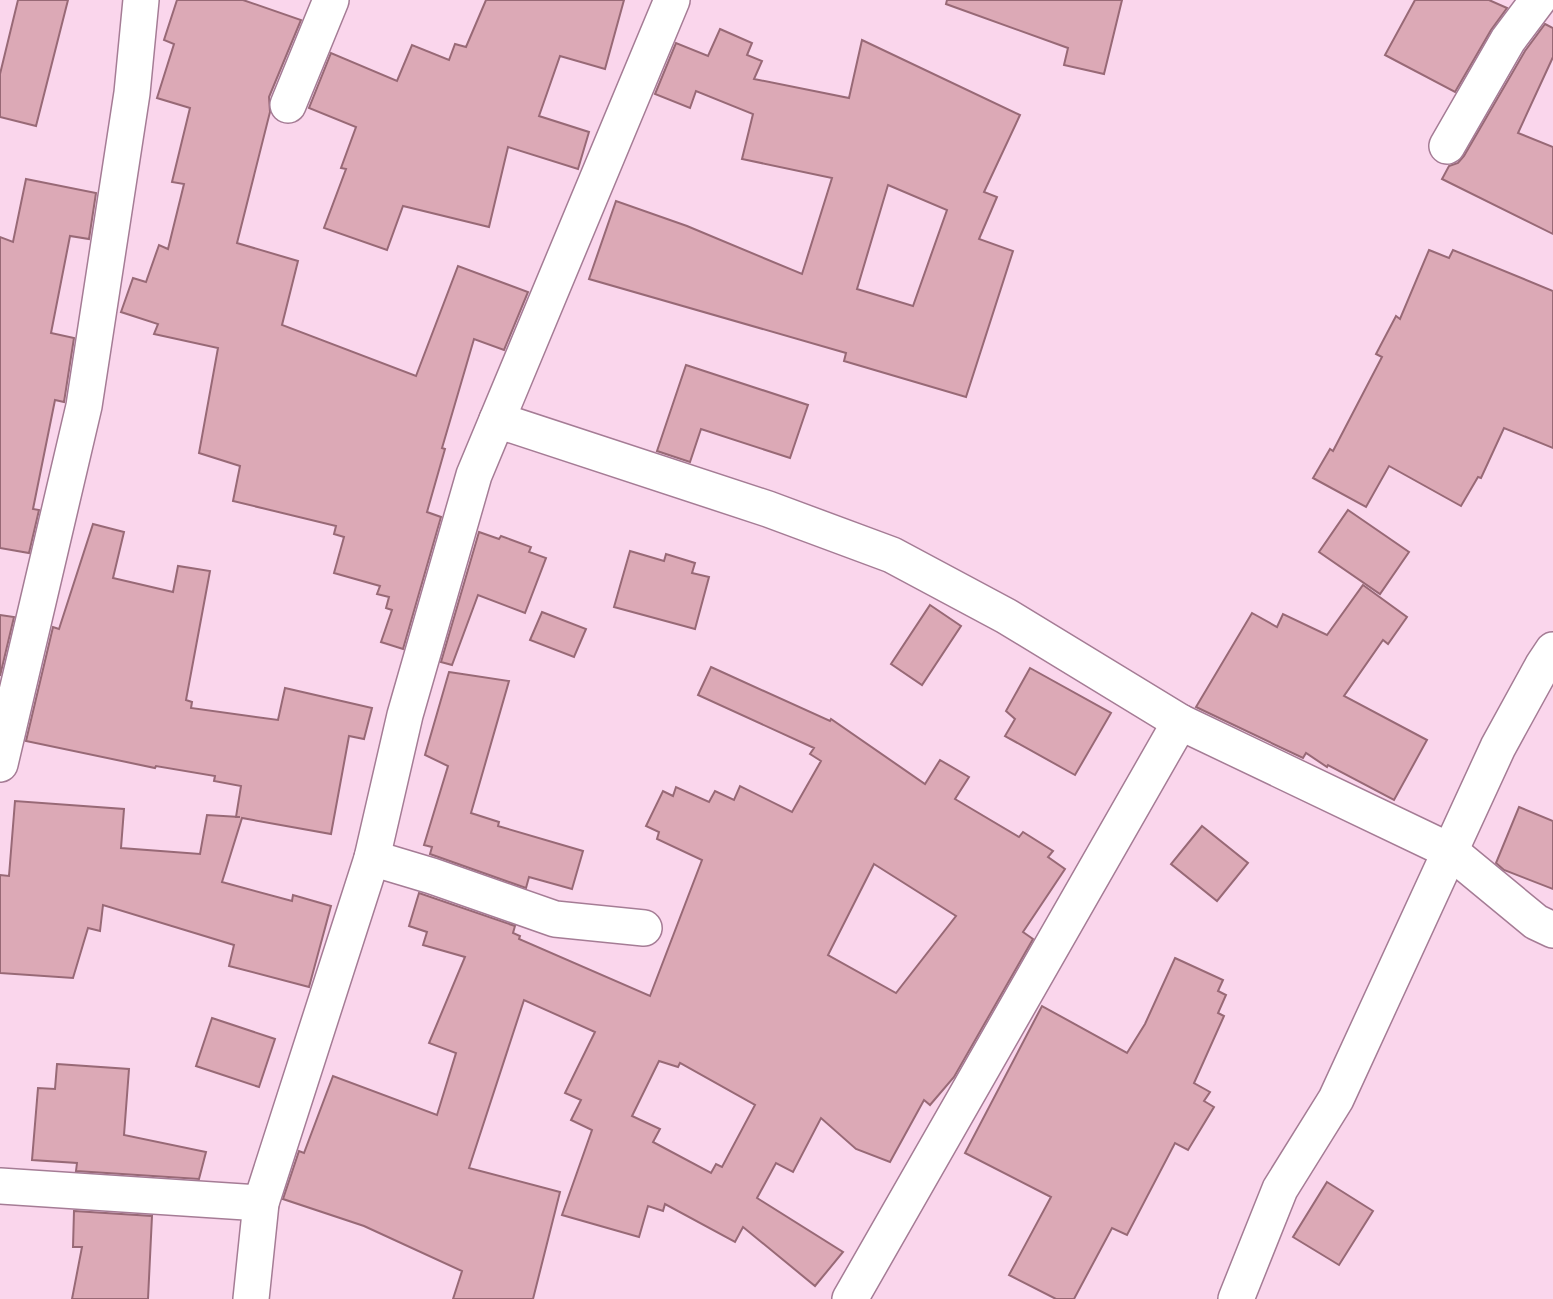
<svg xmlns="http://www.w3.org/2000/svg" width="1553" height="1299" viewBox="0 0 1553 1299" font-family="'Playfair Display',serif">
	<rect width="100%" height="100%" fill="#fad6ec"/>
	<g fill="#dca9b6" stroke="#986976" stroke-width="2" fill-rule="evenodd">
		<path d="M18,0H68L36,126L0,117V74Z"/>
		<path d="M177,0H243L301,20L269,97L270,112L237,243L298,261L282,325L416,376L458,266L528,292L504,350L474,339L442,448L445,449L427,512L441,517L403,649L381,642L392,610L386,608L389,597L377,594L380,586L334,573L344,537L334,534L336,526L233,501L240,466L199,453L218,348L154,334L158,324L121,312L133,278L146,282L159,245L168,249L184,184L172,182L190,108L157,98L174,44L164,40Z"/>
		<path d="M486,0H624L605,69L560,56L539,116L589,132L578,169L508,147L489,227L403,206L387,250L324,228L346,169L341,168L356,127L309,108L331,53L397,81L412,45L449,60L455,44L466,47Z"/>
		<path d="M947,0H1122L1104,74L1064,65L1068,48L946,4Z"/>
		<path d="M1415,0H1489L1507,8L1491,30L1455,92L1385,55Z"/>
		<path d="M1545,24L1553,28V57L1518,133L1553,147V234L1442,179L1449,166L1458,163L1464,156L1525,51Z"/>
		<path d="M720,29L752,43L747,55L762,61L754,79L849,98L862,40L1020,115L984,192L997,197L979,239L1013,251L966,397L844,361L846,353L589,279L616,201L687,226L802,274L832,178L742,159L753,114L696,91L690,108L655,94L676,43L708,56ZM888,185L947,210L913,306L857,289Z"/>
		<path d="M26,179L96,193L89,239L70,236L51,333L74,338L64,402L55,400L33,509L39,510L29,553L0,548V237L13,242Z"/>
		<path d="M1429,250L1449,258L1453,250L1553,291V448L1504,428L1481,478L1478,477L1461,506L1389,466L1366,507L1313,478L1330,449L1333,451L1382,357L1376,354L1396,316L1400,319Z"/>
		<path d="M686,365L808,405L790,458L701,429L690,462L657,451Z"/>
		<path d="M1348,510L1409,552L1380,594L1319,552Z"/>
		<path d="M93,524L124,532L113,578L173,592L178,566L210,571L186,700L192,702L191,708L278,720L285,688L372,708L364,739L349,736L331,834L242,818L222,882L292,901L293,895L331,906L309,987L229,966L234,945L103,905L100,931L88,928L73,978L0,973V875L9,876L15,801L124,809L121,848L200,854L207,815L240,817H236L241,786L214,781L215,776L156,766L155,768L26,741L53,627L59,629Z"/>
		<path d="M479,532L499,539L501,536L531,547L529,552L546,558L525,613L478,595L452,665L441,662Z"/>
		<path d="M630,551L664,561L666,554L695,563L692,573L709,577L695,629L614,607Z"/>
		<path d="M1363,585L1407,617L1388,644L1383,640L1344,696L1427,740L1394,800L1328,765L1327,767L1306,753L1303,758L1196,707L1252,613L1277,627L1283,614L1327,635Z"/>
		<path d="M930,605L961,626L922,685L891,664Z"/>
		<path d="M542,612L586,629L574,657L530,640Z"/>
		<path d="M0,615L14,617L0,676Z"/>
		<path d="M711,667L830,721L831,719L925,784L940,760L969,777L955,799L1019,837L1023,832L1053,851L1048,857L1065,869L1023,932L1033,939L954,1077L930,1105L924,1100L890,1162L856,1149L821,1118L793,1172L776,1163L757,1198L843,1252L815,1286L743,1227L735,1242L665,1204L663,1211L648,1206L639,1237L562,1215L592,1130L571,1120L581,1100L565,1093L595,1032L524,1000L469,1168L560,1192L533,1299H453L462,1271L364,1226L283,1199L299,1151L304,1153L333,1076L437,1115L456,1053L429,1043L465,957L423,945L427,932L409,926L419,893L515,926L513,933L520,936L519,939L650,996L702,860L657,839L659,832L646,826L663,791L673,796L676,787L709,802L715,791L734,800L740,786L792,812L821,761L810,754L814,748L698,695ZM874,864L956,916L896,993L828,955ZM659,1061L678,1067L680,1063L755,1105L722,1167L716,1164L711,1173L653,1142L660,1129L632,1116Z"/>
		<path d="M1030,668L1111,713L1075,775L1005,736L1015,719L1006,711Z"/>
		<path d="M449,672L509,681L471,813L499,822L498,826L583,851L572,889L529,877L526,888L430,854L432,847L424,845L448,766L425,755Z"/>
		<path d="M1519,807L1553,821V889L1504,870L1496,863Z"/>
		<path d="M1202,826L1248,863L1217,901L1171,864Z"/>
		<path d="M1175,958L1223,980L1218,991L1226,995L1218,1013L1224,1016L1194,1083L1210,1092L1204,1101L1214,1107L1188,1150L1175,1143L1127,1235L1112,1228L1074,1299H1056L1009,1275L1051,1197L965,1153L1042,1006L1127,1053L1145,1024Z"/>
		<path d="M212,1018L275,1039L259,1087L196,1066Z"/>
		<path d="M57,1064L129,1069L124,1135L206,1152L199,1179L76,1171L77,1163L32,1160L38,1088L55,1089Z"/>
		<path d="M1327,1182L1373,1211L1339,1265L1293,1237Z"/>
		<path d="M74,1211L152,1216L148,1299H72L82,1247H73Z"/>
	</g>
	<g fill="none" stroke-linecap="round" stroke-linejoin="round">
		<g stroke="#a57c95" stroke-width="38">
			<g id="street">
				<path d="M288,105L331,0"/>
				<path d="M1447,146L1508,40L1538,0"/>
				<path d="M497,420L768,509L892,555L1006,616L1180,722L1450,851L1536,922L1553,930"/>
				<path d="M0,764L84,406L132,93L141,0"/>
				<path d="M372,858L432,876L555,919L644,928"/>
				<path d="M0,1186L261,1203"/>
				<path d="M251,1299L261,1203L372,858L405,715L474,475L672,0"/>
				<path d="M850,1299L1180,722"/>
				<path d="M1236,1299L1280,1189L1336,1099L1498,747L1543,665L1553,650"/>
			</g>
		</g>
		<use href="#street" stroke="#fff" stroke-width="35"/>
	</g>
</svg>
